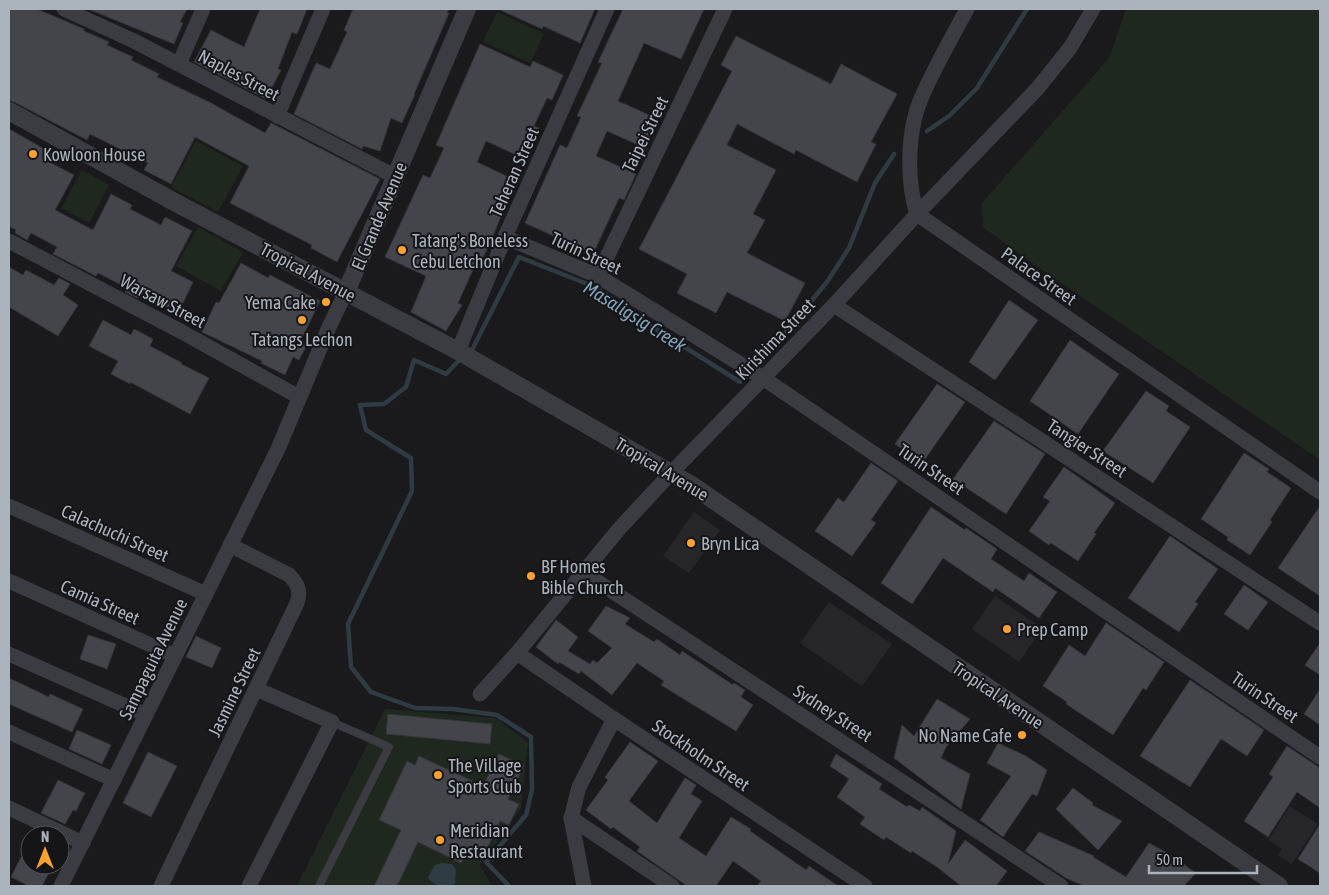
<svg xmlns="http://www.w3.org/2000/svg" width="1329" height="895" viewBox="0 0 1329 895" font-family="'Asap Condensed',sans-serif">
	<rect width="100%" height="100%" fill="#1a1a1c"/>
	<g fill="#26262a">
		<path d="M694,512L720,530L689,573L663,556Z"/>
		<path d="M995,596L1042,628L1019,662L972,629Z"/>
		<path d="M829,602L892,644L862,686L800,643Z"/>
		<path d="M1290,806L1318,824L1292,864L1278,855L1282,849L1268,840Z"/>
	</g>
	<g fill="#1f281f">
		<path d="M1126,9H1320V460L1028,260L983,227L982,203L1109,58Z"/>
		<path d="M497,12L544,34L530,63L483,42Z"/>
		<path d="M196,141L243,166L218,212L171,187Z"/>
		<path d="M82,170L109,185L89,223L61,208Z"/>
		<path d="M198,227L243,252L221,291L176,266Z"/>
		<path d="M385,709L495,718L528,742L521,808L480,865L492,886H297Z"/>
	</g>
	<path fill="#2e3b42" d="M441,863L452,864L456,870L455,884C445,887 436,888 428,878L434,866Z"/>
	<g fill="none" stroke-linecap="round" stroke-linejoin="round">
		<g stroke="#2e3b42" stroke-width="4.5">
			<path d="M927,131L949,116L977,88L1027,9"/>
			<path d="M471,352L519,257L595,287L656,329L740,382"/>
			<path d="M462,357L446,374L414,360L406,387L384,404L360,405L366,430L411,458L412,491L348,624L351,667L371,692L415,708L453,709L497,715L531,737L532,790L526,815L486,862L509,886"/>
			<path d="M761,362L827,282L849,248L875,183L894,154"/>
		</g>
	</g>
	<g fill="#44454a" stroke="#343439">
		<path d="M9,9H37L84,29V31L109,42L107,45L133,57L131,60L159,74L157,77L211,103L265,133L271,123L380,179L337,262L311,248L312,245L230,203L249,166L195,137L171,184L144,170L148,163L90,134L87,140L14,102L9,100Z"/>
		<path d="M88,9H187L180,22L183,23L174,44Z"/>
		<path d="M260,9H307L297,34L292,32L278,69L281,70L266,99L194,62L211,30L244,47Z"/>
		<path d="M353,9H449L447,13H449L414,94H415L402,123L391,118L380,151L363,146L362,149L294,114L316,63L330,69L347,32L344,30Z"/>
		<path d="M498,9H595L580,43L543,26L542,29Z"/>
		<path d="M623,9H704L681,59L644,43L618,101L658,119L645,148L607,131L596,156L636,174L624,200L619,198L593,254L525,223L560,145L567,148L581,117L577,116L602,63L598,62Z"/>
		<path d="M736,36L831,84L841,64L897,94L871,142L876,144L857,182L796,150L794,154L737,124L727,145L776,170L753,214L765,220L747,253L805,283L785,321L727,292L716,313L677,293L687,274L639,249L732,71L721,65Z"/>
		<path d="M480,44L530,67L533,61L563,75L552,100L547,98L534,126L539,128L525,159L486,141L477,162L515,180L501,210L503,211L491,241L480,264L476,263L458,303L462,305L446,331L411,312L426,276L385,257L423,175L430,178L444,148L436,145Z"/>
		<path d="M9,129L55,155L51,163L74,175L55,210L93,230L111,194L132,205L130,209L161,225L165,217L192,231L171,271L193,282L178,313L140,293L137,298L125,292L127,288L98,273L96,276L53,254L57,247L31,233L27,240L15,233L16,230L9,226Z"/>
		<path d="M241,263L268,278L270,275L320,301L300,342L307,345L299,360L293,357L285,375L261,363L262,361L202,332L216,302L219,303Z"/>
		<path d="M9,267L23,275L26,270L54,285L59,278L70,284L63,295L78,305L58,336L9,307Z"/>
		<path d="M1009,300L1038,320L995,380L969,362Z"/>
		<path d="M103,320L131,335L134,329L153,339L150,346L182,363L181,364L209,378L190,414L130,382V384L111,374L118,361L89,346Z"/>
		<path d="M1070,340L1119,374L1078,434L1030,401Z"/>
		<path d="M937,384L965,402L923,462L895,444Z"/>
		<path d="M1146,391L1169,406L1166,411L1190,427L1153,483L1103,451Z"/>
		<path d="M994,421L1045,454L1006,514L953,479Z"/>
		<path d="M1244,453L1269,469L1267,472L1291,488L1270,520L1272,522L1250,555L1227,540L1228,537L1201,519Z"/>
		<path d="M871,463L898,481L871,520L876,523L852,556L815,531L838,498L844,502Z"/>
		<path d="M1064,467L1115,503L1094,533L1096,534L1078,561L1051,543L1049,545L1029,531L1050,501L1043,497Z"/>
		<path d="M1320,506V596L1278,568Z"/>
		<path d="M931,507L965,530L966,528L997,549L991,559L1024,581L1029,573L1057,592L1039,618L995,588L993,592L943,558L912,604L881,583Z"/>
		<path d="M1170,536L1218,569L1195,602L1198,604L1179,632L1128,598Z"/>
		<path d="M1244,585L1268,602L1248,630L1224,614Z"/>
		<path d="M606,606L630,618L625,624L654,642L657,639L680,655L682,651L733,685L734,683L745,690L741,697L753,705L736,731L661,685L664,681L637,663L612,695L581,671L579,674L559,662L558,664L536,647L556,620L578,637L568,651L590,664L593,660L597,663L612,648L588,631Z"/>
		<path d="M1106,623L1164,662L1146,690L1143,688L1113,735L1066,704L1067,702L1043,686L1069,645L1085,656Z"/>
		<path d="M88,635L116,644L107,669L80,659Z"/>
		<path d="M196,636L221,648L212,668L186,657Z"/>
		<path d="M1320,643V675L1305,665Z"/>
		<path d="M9,678L49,697L50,694L83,709L72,732L9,704Z"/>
		<path d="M1190,680L1264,730L1247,756L1221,739L1190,787L1140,756Z"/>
		<path d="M1320,689V725L1304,714Z"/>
		<path d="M937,699L970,719L946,747L941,758L970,774L961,809L894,758L902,725L914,736Z"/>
		<path d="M388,714L492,724L490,744L386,734Z"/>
		<path d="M77,730L111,745L102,764L69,749Z"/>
		<path d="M630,742L658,761L629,801L657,823L685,778L696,785L691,794L702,801L679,838L706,856L731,817L751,829L750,831L806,870L809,866L838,886H757L761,881L733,861L716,886H687L680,881L637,851L640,847L613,827L611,829L586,810L608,780L605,777Z"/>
		<path d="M998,743L1026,756L1047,770L1037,796L1032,794L1003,837L980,820L1011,776L987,763Z"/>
		<path d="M1287,746L1320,768V808L1297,792L1268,837L1244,821L1273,777L1269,774Z"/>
		<path d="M148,752L177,766L151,817L123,803Z"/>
		<path d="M499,754L524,766L508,799L519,804L509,825L500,821L484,855L469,847L461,863L418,842L397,886H374L401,830L379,820L407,761L415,765L419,756L483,786Z"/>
		<path d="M836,754L882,784L879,789L907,807L909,805L920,811L922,807L956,831L948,864L965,840L1007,871L996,886H961L937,867L912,851L911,853L886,837L884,840L860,824L865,817L837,797L849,779L830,766Z"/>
		<path d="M58,780L85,793L76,811L73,810L65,824L41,813Z"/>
		<path d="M1073,788L1093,803L1092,805L1122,821L1098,850L1056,809Z"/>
		<path d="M1320,824V873L1298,859Z"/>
		<path d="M1039,832L1094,856L1093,857L1126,877L1149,843L1169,854L1196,873L1184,886H1084L1066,878L1025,851Z"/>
		<path d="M21,857L30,861V865H37L50,871L42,886H29L11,877Z"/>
	</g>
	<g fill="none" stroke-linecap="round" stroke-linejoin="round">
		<path stroke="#3a3c42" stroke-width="8" d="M319,886L389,747L332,722"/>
		<g stroke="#3a3c42" stroke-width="15">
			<path d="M64,9L134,41L396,177"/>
			<path d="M967,9C952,37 936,65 923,94C907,128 906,179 917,214L1320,492"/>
			<path d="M179,64L203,9"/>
			<path d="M277,116L323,9"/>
			<path d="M505,237L598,276L763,378L1320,757"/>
			<path d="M9,241L182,332L299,397"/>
			<path d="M598,276L725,9"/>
			<path d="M834,305L1320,623"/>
			<path d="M458,351L505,237L607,9"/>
			<path d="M9,506L206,594"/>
			<path d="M583,572L1061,886"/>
			<path d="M9,581L175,656"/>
			<path d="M517,653L614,719L865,886"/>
			<path d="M9,654L146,715"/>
			<path d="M480,694L517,653L619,529L671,473L834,305L917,214L1037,89L1070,48L1093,9"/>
			<path d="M9,732L114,780"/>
			<path d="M9,808L83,843"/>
			<path d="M571,818L672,886"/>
			<path d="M61,886L278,449L329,327L346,292"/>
			<path d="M161,886L297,603C301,591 298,584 289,575L230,545"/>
			<path d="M249,886L332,722L256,689"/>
			<path d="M584,886L571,818L579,787L614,719"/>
		</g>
		<g stroke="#3a3c42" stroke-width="18">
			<path d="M9,111L180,205L458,351L690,484L1279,886"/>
			<path d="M346,292L467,9"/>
		</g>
	</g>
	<g fill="#ffa22f" stroke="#151518" stroke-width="2">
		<circle cx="33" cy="154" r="5"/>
		<circle cx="402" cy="250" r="5"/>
		<circle cx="326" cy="302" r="5"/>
		<circle cx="302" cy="320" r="5"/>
		<circle cx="691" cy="543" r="5"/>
		<circle cx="531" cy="576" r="5"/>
		<circle cx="1007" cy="629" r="5"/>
		<circle cx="1022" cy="735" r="5"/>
		<circle cx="438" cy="775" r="5"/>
		<circle cx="440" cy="840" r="5"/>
	</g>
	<g text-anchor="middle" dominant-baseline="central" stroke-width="4" stroke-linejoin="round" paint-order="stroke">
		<g font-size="18" fill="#abb3bd" stroke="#151518">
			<text transform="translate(239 75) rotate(28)">Naples Street</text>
			<text transform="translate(645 134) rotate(-64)">Taipei Street</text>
			<text transform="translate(514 172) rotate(-66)">Teheran Street</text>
			<text transform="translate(379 216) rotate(-67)">El Grande Avenue</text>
			<text transform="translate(586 253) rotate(25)">Turin Street</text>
			<text transform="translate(308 272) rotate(28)">Tropical Avenue</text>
			<text transform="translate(1039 276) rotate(35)">Palace Street</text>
			<text transform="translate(163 301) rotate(28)">Warsaw Street</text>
			<text transform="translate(775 339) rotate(-46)">Kirishima Street</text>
			<text transform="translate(1087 448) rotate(33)">Tangier Street</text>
			<text transform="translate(662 469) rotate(31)">Tropical Avenue</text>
			<text transform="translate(931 469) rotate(34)">Turin Street</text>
			<text transform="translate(115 533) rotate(24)">Calachuchi Street</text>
			<text transform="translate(100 602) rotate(24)">Camia Street</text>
			<text transform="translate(153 659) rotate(-64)">Sampaguita Avenue</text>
			<text transform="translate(234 692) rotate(-64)">Jasmine Street</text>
			<text transform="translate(998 695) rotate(34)">Tropical Avenue</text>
			<text transform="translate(1265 697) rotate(34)">Turin Street</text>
			<text transform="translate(833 713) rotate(33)">Sydney Street</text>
			<text transform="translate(701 755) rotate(34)">Stockholm Street</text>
		</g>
		<g font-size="18" fill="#abb3bd" stroke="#151518" text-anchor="start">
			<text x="43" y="154">Kowloon House</text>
			<text x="412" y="240">Tatang's Boneless<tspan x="412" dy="21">Cebu Letchon</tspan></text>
			<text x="316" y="302" text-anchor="end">Yema Cake</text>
			<text x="302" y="339" text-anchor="middle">Tatangs Lechon</text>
			<text x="701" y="543">Bryn Lica</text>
			<text x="541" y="566">BF Homes<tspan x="541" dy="21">Bible Church</tspan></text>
			<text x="1017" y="629">Prep Camp</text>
			<text x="1012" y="735" text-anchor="end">No Name Cafe</text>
			<text x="448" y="765">The Village<tspan x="448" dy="21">Sports Club</tspan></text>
			<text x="450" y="830">Meridian<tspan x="450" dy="21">Restaurant</tspan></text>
		</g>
		<g font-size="19" font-style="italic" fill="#80a5ba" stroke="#151518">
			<text transform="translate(635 316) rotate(32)">Masaligsig Creek</text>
		</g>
	</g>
	<rect width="1329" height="895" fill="none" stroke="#abb3bd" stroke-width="20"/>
	<g transform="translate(45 850)"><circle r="24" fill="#151518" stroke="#51545a"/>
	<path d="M0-4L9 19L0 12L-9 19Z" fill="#ffa22f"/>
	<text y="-8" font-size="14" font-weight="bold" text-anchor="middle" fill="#abb3bd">N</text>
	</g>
	<path d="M1149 865v8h108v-8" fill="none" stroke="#abb3bd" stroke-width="2.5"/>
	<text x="1156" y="865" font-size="15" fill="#abb3bd" stroke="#151518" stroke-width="4" paint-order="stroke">50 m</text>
</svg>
